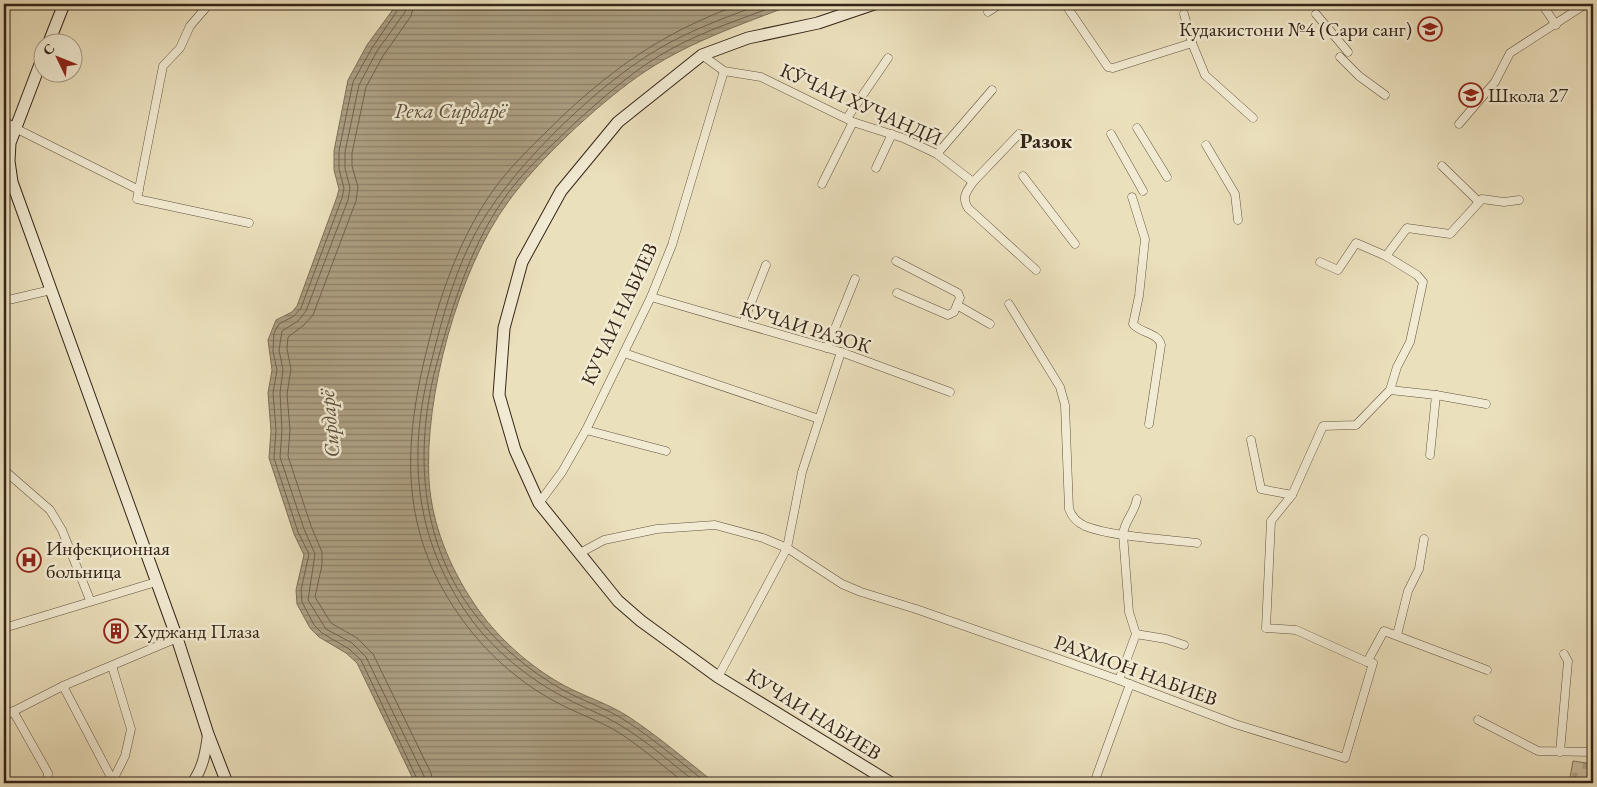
<svg xmlns="http://www.w3.org/2000/svg" width="1597" height="787" viewBox="0 0 1597 787" font-family="'EB Garamond',serif">
	<defs>
		<pattern id="cemetery-stones" width="16" height="16" patternUnits="userSpaceOnUse" patternTransform="scale(1.25)"><rect width="16" height="16" fill="#ccc0a0"/><path d="M2 7V4a2 2 0 0 1 4 0v3zM10 15v-3a2 2 0 0 1 4 0v3z" fill="#b0a589"/></pattern>
		<pattern id="water-rules" width="6" height="5" patternUnits="userSpaceOnUse" patternTransform="scale(1.25)"><rect width="6" height="5" fill="#ada084"/><path d="M0 2.5h6" fill="none" stroke="#8e826b"/></pattern>
	</defs>
	<rect width="100%" height="100%" fill="#ebe0bc"/>
	<filter id="stains"><feTurbulence type="fractalNoise" baseFrequency=".004" numOctaves="4"/><feColorMatrix values="0 0 0 0 .2 0 0 0 0 .09 0 0 0 0 .02 0 0 0 .5 -.17"/></filter>
	<radialGradient id="worn" r=".72"><stop offset=".6" stop-color="#630" stop-opacity="0"/><stop offset="1" stop-color="#630" stop-opacity=".3"/></radialGradient>
	<path fill="url(#cemetery-stones)" stroke="#80725c" d="M1573,761L1593,764V783H1569Z"/>
	<path fill="url(#water-rules)" stroke="#7d6e59" d="M397,4H794C740,25 685,43 637,77C595,107 538,160 508,202C458,270 424,397 429,481C432,524 449,566 473,602C495,636 530,667 565,686C586,697 609,704 629,717C659,737 687,761 715,783H415L357,663L346,653L319,637L310,628L297,604L296,590L304,555L294,534L269,458L271,431L268,393L272,370L268,340L276,320L292,312L297,306L337,197L339,189L334,170V151L348,80L367,45Z"/>
	<g fill="none" stroke-linecap="round" stroke-linejoin="round">
		<g stroke="#70624e" stroke-width="1">
			<path d="M400,4L399,8L372,48L353,82L339,151V169L344,188L342,198L301,308L294,316L279,324L274,333L273,351L277,370L273,393L276,430L274,458L298,532L309,554L301,590L302,602L314,625L322,633L349,649L361,660L419,783"/>
			<path d="M407,4L405,12L377,51L359,85L345,152V168L350,188L348,200L306,311L298,321L282,331L279,350L283,370L280,393L282,430L280,457L304,529L315,554L308,600L326,629L352,643L366,657L424,776L426,783"/>
			<path d="M414,4L411,16L383,56L366,87L352,153V166L358,187L356,201L313,315L304,325L288,337L287,349L291,369L287,394L290,430L288,456L311,526L322,552V565L315,597L331,623L357,638L373,654L431,773L433,783"/>
			<path d="M685,783C663,766 641,747 618,732C598,720 576,713 556,702C518,682 483,650 459,615C396,525 404,437 430,337C443,286 462,235 492,192C508,169 529,149 548,130C608,71 662,32 741,4"/>
			<path d="M697,783C672,764 647,741 620,725C601,713 578,706 558,694C522,674 487,644 464,609C413,532 408,451 431,363C443,315 456,266 481,223C517,162 606,76 669,43C699,27 731,15 763,4"/>
			<path d="M707,783C680,762 654,739 626,721C606,708 583,701 563,690C527,670 494,641 470,608C420,538 415,451 435,370C451,311 468,251 503,200C523,171 551,146 577,121C606,95 636,68 671,49C706,30 744,18 781,4"/>
		</g>
		<g stroke="#625341" stroke-width="9">
			<g id="minor">
				<path d="M209,4L190,26L180,48L163,66L137,199L249,223"/>
				<path d="M1065,4L1108,67L1113,68L1192,43L1205,75L1253,118"/>
				<path d="M1542,4L1556,25"/>
				<path d="M988,12L1000,4"/>
				<path d="M1184,14L1192,43"/>
				<path d="M1316,14L1348,52"/>
				<path d="M702,55L724,71L761,77L853,122L903,138L937,154L973,182C967,191 961,197 968,208L1036,270"/>
				<path d="M1340,57L1359,76L1385,95"/>
				<path d="M847,118L888,58"/>
				<path d="M1459,124L1495,82L1510,53L1586,4"/>
				<path d="M15,128L139,190"/>
				<path d="M1137,128L1167,177"/>
				<path d="M1111,134L1143,191"/>
				<path d="M1206,145L1235,194L1238,220"/>
				<path d="M937,154L992,90"/>
				<path d="M1442,166L1479,202"/>
				<path d="M876,168L892,134"/>
				<path d="M1023,176L1075,244"/>
				<path d="M973,182L1019,134"/>
				<path d="M822,184L853,122"/>
				<path d="M1132,197L1145,239L1139,296L1133,324C1140,333 1159,333 1161,345L1149,424"/>
				<path d="M896,261L958,293L960,298L957,305"/>
				<path d="M1320,262L1338,270L1356,243L1386,256"/>
				<path d="M897,293L948,315L954,312L957,305L990,324"/>
				<path d="M651,297L841,352L950,392"/>
				<path d="M4,301L51,290"/>
				<path d="M1009,304L1060,387L1065,405L1069,509C1072,517 1076,522 1085,526C1112,537 1166,539 1197,543"/>
				<path d="M743,323L766,265"/>
				<path d="M827,348L855,279"/>
				<path d="M624,353L819,419"/>
				<path d="M1390,390L1436,395L1430,455"/>
				<path d="M1436,395L1486,404"/>
				<path d="M586,430L666,451"/>
				<path d="M1251,440L1261,489L1292,495"/>
				<path d="M4,470L50,510L62,530L90,600"/>
				<path d="M539,503L562,472L586,430L651,297L672,245L724,71"/>
				<path d="M580,553L604,540L657,529L715,525L763,538L787,548L842,584L861,592L916,609L1119,680L1235,724L1345,758L1373,663L1367,662"/>
				<path d="M4,628L156,582"/>
				<path d="M1136,634L1166,639L1184,645"/>
				<path d="M1397,635L1408,591L1419,569L1424,539"/>
				<path d="M112,666L131,729L125,756L113,780"/>
				<path d="M1487,670L1384,631L1367,662L1296,630L1266,628L1271,521L1292,495L1323,426L1356,425L1390,390L1397,367L1410,342L1423,282L1417,275L1386,256L1407,228L1450,234L1482,199L1504,202L1519,200"/>
				<path d="M718,677L787,548L802,472L841,352"/>
				<path d="M1119,680L1136,634L1129,612L1123,534C1125,520 1134,514 1137,499"/>
				<path d="M63,686L114,783"/>
				<path d="M13,711L48,773L47,783"/>
				<path d="M4,716L63,686L177,638"/>
				<path d="M1478,720L1538,751L1593,752"/>
				<path d="M1560,752L1568,661L1564,654"/>
				<path d="M1094,783L1130,684"/>
			</g>
		</g>
		<g stroke="#625341" stroke-width="12">
			<g id="tertiary">
				<path d="M4,123L15,128"/>
				<path d="M192,783C203,769 206,751 208,734"/>
			</g>
		</g>
		<g stroke="#342418" stroke-width="13">
			<g id="secondary">
				<path d="M874,4L818,23L748,38L702,55L618,122L561,191L522,262L504,328L499,395L515,450L539,503L618,601L641,621L718,677L891,783"/>
				<path d="M49,42L64,4"/>
				<path d="M42,59L10,143L9,161L12,182L177,638L208,734L227,783"/>
			</g>
		</g>
		<use href="#minor" stroke="#f2ebd3" stroke-width="8"/>
		<use href="#tertiary" stroke="#f2ebd3" stroke-width="10"/>
		<use href="#secondary" stroke="#f2ebd3" stroke-width="11"/>
	</g>
	<defs>
		<g id="school-ring" transform="scale(1.25)"><circle r="9.5" fill="#f2ebd3" stroke="#8f2418" stroke-width="1.5"/><path d="M0-5L7-2L0 1L-7-2ZM-4 1L0 2.5L4 1V4Q0 6-4 4Z" fill="#8f2418"/></g>
		<g id="hospital-ring" transform="scale(1.25)"><circle r="9.5" fill="#f2ebd3" stroke="#8f2418" stroke-width="1.5"/><path d="M-5-5h3v3.5h4V-5h3V5h-3V1.5h-4V5h-3Z" fill="#8f2418"/></g>
		<g id="building-ring" transform="scale(1.25)"><circle r="9.5" fill="#f2ebd3" stroke="#8f2418" stroke-width="1.5"/><path d="M-4-6H4V6H1V3H-1V6H-4ZM-2.5-4.3h1.7v1.8h-1.7ZM.8-4.3h1.7v1.8H.8ZM-2.5-1h1.7V.8h-1.7ZM.8-1h1.7V.8H.8Z" fill="#8f2418"/></g>
	</defs>
	<g fill-rule="evenodd">
		<use href="#school-ring" x="1430" y="29"/>
		<use href="#school-ring" x="1471" y="95"/>
		<use href="#hospital-ring" x="29" y="560"/>
		<use href="#building-ring" x="116" y="631"/>
	</g>
	<g text-anchor="middle" dominant-baseline="central" stroke-width="5" stroke-linejoin="round" paint-order="stroke">
		<g font-size="20" fill="#342418" stroke="#f2ebd3" text-anchor="start">
			<text x="1412" y="29" text-anchor="end">Кудакистони №4 (Сари санг)</text>
			<text x="1488" y="95">Школа 27</text>
			<text x="46" y="548">Инфекционная<tspan x="46" dy="23">больница</tspan></text>
			<text x="134" y="631">Худжанд Плаза</text>
		</g>
		<g font-size="20" fill="#342418" stroke="#f2ebd3">
			<text transform="translate(861 104) rotate(24)">КӮЧАИ ХУҶАНДӢ</text>
			<text transform="translate(619 314) rotate(-65)">КУЧАИ НАБИЕВ</text>
			<text transform="translate(806 327) rotate(17)">КУЧАИ РАЗОК</text>
			<text transform="translate(1136 670) rotate(20)">РАХМОН НАБИЕВ</text>
			<text transform="translate(814 714) rotate(32)">КУЧАИ НАБИЕВ</text>
		</g>
		<g font-size="21" font-style="italic" fill="#5e4f3e" stroke="#f2ebd3">
			<text x="450" y="110">Река Сирдарё</text>
			<text transform="translate(329 424) rotate(-95)">Сирдарё</text>
		</g>
		<g font-size="21" font-weight="bold" fill="#342418" stroke="#f2ebd3">
			<text x="1046" y="140">Разок</text>
		</g>
	</g>
	<rect width="1597" height="787" fill="none" stroke="#ebe0bc" stroke-width="20"/>
	<rect x="5" y="5" width="1587" height="777" fill="none" stroke="#342418" stroke-width="2.5"/>
	<rect x="10" y="10" width="1577" height="767" fill="none" stroke="#342418"/>
	<g transform="translate(58 58) rotate(313)"><circle r="24" fill="#f2ebd3" stroke="#a69b88"/>
	<path d="M0-4L9 19L0 12L-9 19Z" fill="#8f2418"/>
	<text y="-8" font-size="14" font-weight="bold" text-anchor="middle" fill="#342418">С</text>
	</g>
	<rect width="100%" height="100%" filter="url(#stains)"/>
	<rect width="100%" height="100%" fill="url(#worn)"/>
</svg>
